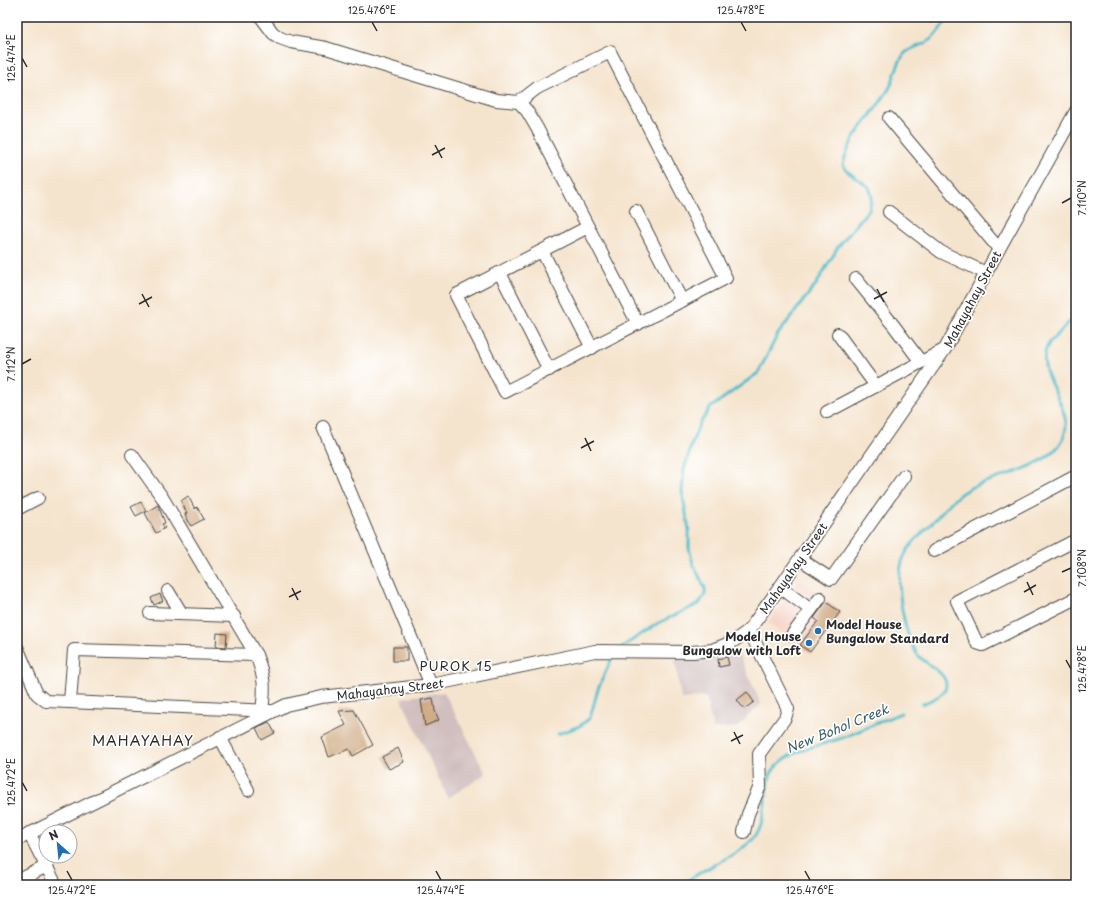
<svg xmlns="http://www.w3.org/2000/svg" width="1093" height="902" viewBox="0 0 1093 902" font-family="'Playpen Sans',sans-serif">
	<rect width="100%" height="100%" fill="#fff"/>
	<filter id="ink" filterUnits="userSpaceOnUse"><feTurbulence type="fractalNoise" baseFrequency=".025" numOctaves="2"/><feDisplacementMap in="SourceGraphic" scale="8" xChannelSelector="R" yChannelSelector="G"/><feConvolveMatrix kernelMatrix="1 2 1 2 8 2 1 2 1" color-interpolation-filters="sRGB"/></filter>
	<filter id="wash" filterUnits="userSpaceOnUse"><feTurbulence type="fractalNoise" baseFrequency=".012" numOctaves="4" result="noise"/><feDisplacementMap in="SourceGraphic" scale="16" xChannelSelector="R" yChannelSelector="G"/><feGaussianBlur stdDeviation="0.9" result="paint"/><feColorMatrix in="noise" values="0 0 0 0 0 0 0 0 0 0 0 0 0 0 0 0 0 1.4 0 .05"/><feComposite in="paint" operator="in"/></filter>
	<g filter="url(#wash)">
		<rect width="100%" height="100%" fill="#f5e4cd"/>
		<path fill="#f6d1c5" d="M800,580L842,612L811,654L768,623Z"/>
		<g fill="#d1bfbf">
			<path d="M737,650L761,704L737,727L713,729L706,697L681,699L675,660Z"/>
			<path d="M444,692L486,774L448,798L401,698Z"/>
		</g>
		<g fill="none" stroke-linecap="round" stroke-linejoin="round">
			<g stroke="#4fbcca" stroke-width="3">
				<path d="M622,647L658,623L699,604L705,594V588L693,564L689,548V530L682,492L684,470L691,446L699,425L710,408L758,373L778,334L817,283L838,247L869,209L872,197L869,187L848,172L843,165C851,131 874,116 890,87C895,76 897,62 905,53C912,47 922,46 930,40C938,34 942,25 949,17"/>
				<path d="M922,704C931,700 947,695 946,684C945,671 924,664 917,654C904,633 896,590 901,566C904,550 917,538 928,527C942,513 952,497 970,488C997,476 1030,472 1053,452C1092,417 1029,379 1048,345C1051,340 1056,336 1060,332C1065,326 1070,321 1076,317"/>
				<path d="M558,734L580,726L590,718L598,689L612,658"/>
				<path d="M682,885C703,867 731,860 751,841C769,824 761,792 772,772C786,750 820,746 842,738C862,730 881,721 901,713"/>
			</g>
		</g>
		<g id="blocks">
			<g fill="#d0ac86">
				<path d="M188,496L195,509L197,507L204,519L191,526L185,514L187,513L181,501Z"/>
				<path d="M141,502L146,511L136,516L131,507Z"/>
				<path d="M158,505L165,523L162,524L165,528L156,533L145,513Z"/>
				<path d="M160,594L163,601L154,605L151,598Z"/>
				<path d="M826,602L840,612L810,652L800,645L818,621L814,618Z"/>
				<path d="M217,633L227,634L226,647L216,646Z"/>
				<rect x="393" y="647" width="14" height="14"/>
				<path d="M727,657L729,665L719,667L718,659Z"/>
				<path d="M747,692L754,702L744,709L737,700Z"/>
				<path d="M433,698L435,711L439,720L425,726L421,700Z"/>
				<path d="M354,710L373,745L353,756L349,749L329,757L322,737L346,725L339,711Z"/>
				<path d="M269,722L275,733L262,740L256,728Z"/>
				<path d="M398,748L404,762L389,769L382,757Z"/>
			</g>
		</g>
	</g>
	<g filter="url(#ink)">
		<use href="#blocks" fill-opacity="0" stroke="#494743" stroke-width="1"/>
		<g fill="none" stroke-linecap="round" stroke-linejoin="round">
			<g stroke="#494743" stroke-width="14">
				<g id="minor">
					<path d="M261,17L273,33L280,38L291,42L326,48L496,100L519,102L527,111L537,128L638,324"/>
					<path d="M519,102L537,88L610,52L726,278L505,392L456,295L588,227"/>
					<path d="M889,118L999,249"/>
					<path d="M636,211L682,301"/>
					<path d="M889,212L941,252L986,273"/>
					<path d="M542,251L592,348"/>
					<path d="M500,273L549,370"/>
					<path d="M856,279L894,326L921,362"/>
					<path d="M838,334L876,386"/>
					<path d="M827,412L942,351"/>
					<path d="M323,427L431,685"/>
					<path d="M132,455L162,497L256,655C265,677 265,688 262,711"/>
					<path d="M17,509L38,498"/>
					<path d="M1076,540L957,601L977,643L983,645L1076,598"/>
					<path d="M934,551L1076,476"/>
					<path d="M800,559L831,579L904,476"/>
					<path d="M780,587L811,610"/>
					<path d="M168,591L182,614"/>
					<path d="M150,613L234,616"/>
					<path d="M792,635L820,598"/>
					<path d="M17,647L37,694L46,701L270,711"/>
					<path d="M70,702L74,650L256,655"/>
					<path d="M220,737L248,790"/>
					<path d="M744,832L748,814L760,786L759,754L785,718L788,709L749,630"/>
					<path d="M29,833L56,885"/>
					<path d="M17,840L286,705L321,697L431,685L595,651L693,652L712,650L732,642L741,636L749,630L780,587L945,349L999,249L1076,111"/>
					<path d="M17,881L47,866"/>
				</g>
			</g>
			<use href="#minor" stroke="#fff" stroke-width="12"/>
		</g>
	</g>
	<path fill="none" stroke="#2b2b2b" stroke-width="1.5" d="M372,22L377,31M741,22L746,31M22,58L27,67M435,145L442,158M432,155L445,148M1062,203L1071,198M877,289L884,302M142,294L149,307M874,299L887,292M139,304L152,297M22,364L31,359M585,438L591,451M581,448L594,441M1062,572L1071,568M1027,582L1033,595M292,588L298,600M1024,592L1036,585M289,597L301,591M1066,660L1071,669M734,732L740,744M731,741L743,735M22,782L27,791M67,871L72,880M436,871L441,880M805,871L810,880"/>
	<g fill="#1f6fb2" stroke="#fff" stroke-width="1.5">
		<circle cx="818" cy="631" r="4"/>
		<circle cx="809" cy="643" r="4"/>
	</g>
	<g text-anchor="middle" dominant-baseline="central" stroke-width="3.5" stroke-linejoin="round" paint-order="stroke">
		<g font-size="12" fill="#2b2b2b" stroke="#fff">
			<text transform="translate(972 299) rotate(-62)">Mahayahay Street</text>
			<text transform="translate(793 568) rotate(-55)">Mahayahay Street</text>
			<text transform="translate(390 689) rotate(-7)">Mahayahay Street</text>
		</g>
		<g font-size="12" font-weight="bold" fill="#2b2b2b" stroke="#fff" text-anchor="start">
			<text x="826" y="624">Model House<tspan x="826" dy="14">Bungalow Standard</tspan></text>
			<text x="801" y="636" text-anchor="end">Model House<tspan x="801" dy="14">Bungalow with Loft</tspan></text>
		</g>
		<g font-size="13" letter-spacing="1" fill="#2b2b2b" stroke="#fff">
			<text x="456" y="665">PUROK 15</text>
		</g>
		<g font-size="13" font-style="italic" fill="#385e63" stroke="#fff">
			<text transform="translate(837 728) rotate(-22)">New Bohol Creek</text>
		</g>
		<g font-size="14" letter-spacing="1" fill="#2b2b2b" stroke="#fff">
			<text x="143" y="740">MAHAYAHAY</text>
		</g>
	</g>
	<rect width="1093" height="902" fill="none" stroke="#fff" stroke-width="44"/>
	<g transform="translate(58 844) rotate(333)"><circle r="19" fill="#ffffff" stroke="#aaaaaa"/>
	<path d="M0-3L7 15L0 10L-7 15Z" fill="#1f6fb2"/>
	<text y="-6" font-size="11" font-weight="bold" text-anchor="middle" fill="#2b2b2b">N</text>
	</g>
	<rect x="22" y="22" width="1049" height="858" fill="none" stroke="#2b2b2b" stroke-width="1.5"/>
	<g font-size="10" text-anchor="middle" fill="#2b2b2b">
		<text x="372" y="14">125.476°E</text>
		<text x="741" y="14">125.478°E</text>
		<text transform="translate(11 58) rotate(-90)" y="4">125.474°E</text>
		<text transform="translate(1082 198) rotate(-90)" y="4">7.110°N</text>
		<text transform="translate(11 364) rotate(-90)" y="4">7.112°N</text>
		<text transform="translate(1082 568) rotate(-90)" y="4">7.108°N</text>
		<text transform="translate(1082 669) rotate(-90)" y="4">125.478°E</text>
		<text transform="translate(11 782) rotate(-90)" y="4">125.472°E</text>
		<text x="72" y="894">125.472°E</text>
		<text x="441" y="894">125.474°E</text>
		<text x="810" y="894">125.476°E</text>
	</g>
</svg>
